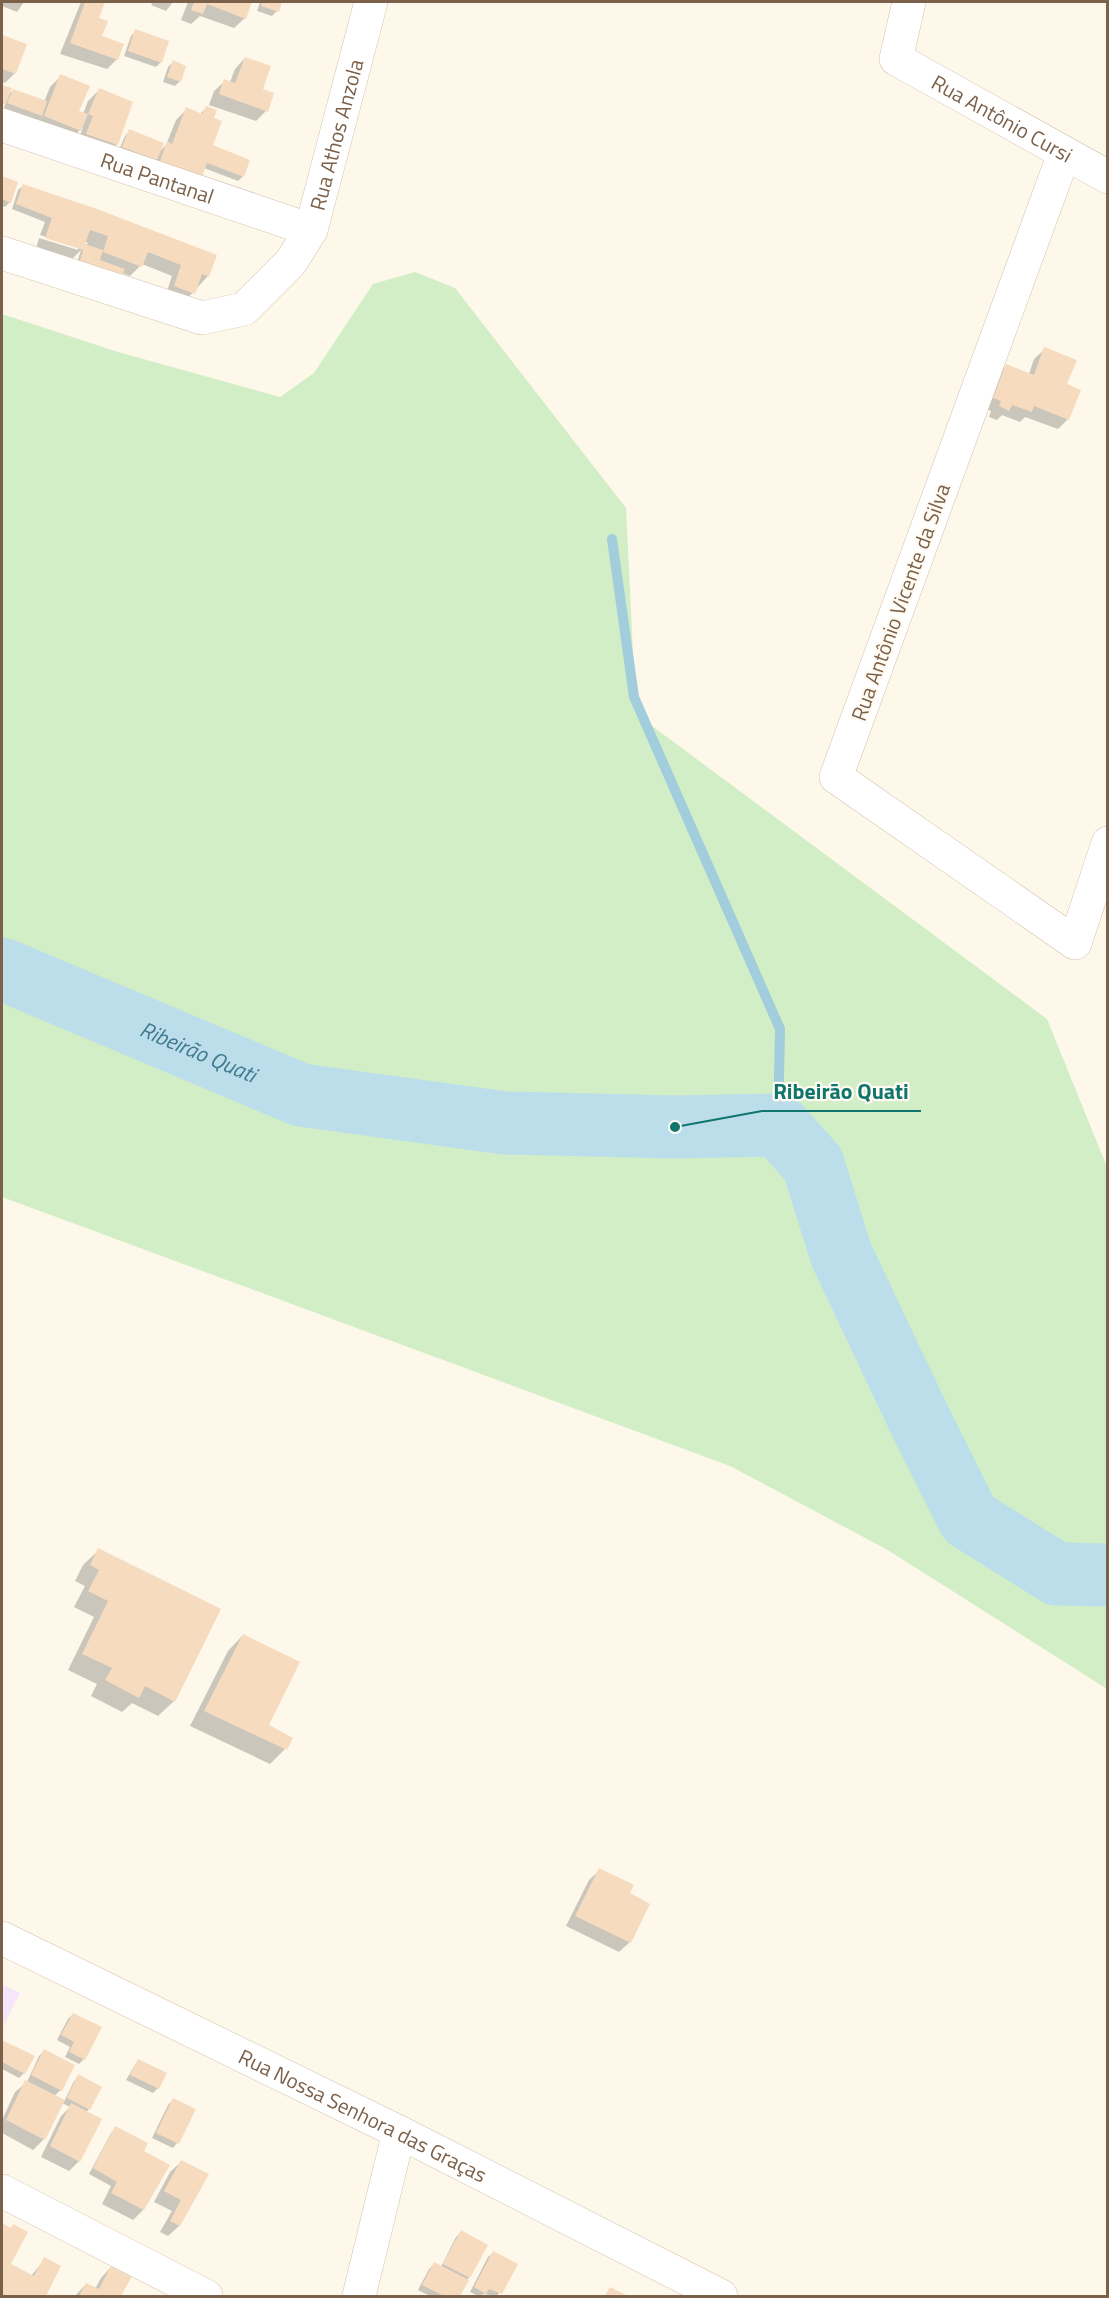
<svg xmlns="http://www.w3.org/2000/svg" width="1109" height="2298" viewBox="0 0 1109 2298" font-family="'Titillium Web',sans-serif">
	<rect width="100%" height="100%" fill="#fef8ea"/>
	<path fill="#f6e6fb" d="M2,1984L20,1993L2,2029Z"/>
	<path fill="#d2eec6" d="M415,272L455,288L626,508L636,714L1047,1019L1107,1167V1689L886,1549L730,1466L2,1197V314L118,352L280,397L314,373L373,284Z"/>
	<g fill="#0003" fill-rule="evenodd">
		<path d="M2,2H24L17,12L2,6Z"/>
		<path d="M81,2H103L97,19L100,37L117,59L107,69L60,54Z"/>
		<path d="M153,2H173L166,11L151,5Z"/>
		<path d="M188,2H251L245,18L234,28L200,16L191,24L181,20Z"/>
		<path d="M260,2H281L277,11L272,16L257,11Z"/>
		<path d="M136,31L161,62L156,67L124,56L131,36Z"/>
		<path d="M2,37L25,45L15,73L5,83L2,82Z"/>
		<path d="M245,58L261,90L266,111L256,121L209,105L214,91L225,81L230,82L235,69Z"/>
		<path d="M173,62L180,81L175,86L163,82L168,67Z"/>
		<path d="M61,76L77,112L83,114L88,101L99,90L117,144L106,155L77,144L83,127L69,141L37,120L4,108L6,101L2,105V86L10,89L7,96L13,90L44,102L50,87Z"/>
		<path d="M206,108L212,119L210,151L243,176L238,181L204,168L195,190L118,152L125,136L130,131L158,153L166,145L176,120L187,109L200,114Z"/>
		<path d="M2,177L16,183L10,202L5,207L2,206Z"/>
		<path d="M23,186L208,276L183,303L165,297L172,276L142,264L130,276L121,273L73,276L81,250L71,260L36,249L39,238L78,250V247L40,235L45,222L12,209L18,190ZM85,242L88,243L82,250Z"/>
		<path d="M1045,349L1065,385L1068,419L1058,429L1025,417L1020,422L1002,415L997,420L989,417L991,411L984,408L996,376L1007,365L1029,374L1034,359Z"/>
		<path d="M99,1550L174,1701L158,1716L132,1703L122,1712L91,1696L97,1684L68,1670L94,1617L74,1607L85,1586L75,1581L83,1565Z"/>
		<path d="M243,1635L267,1726L285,1749L270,1764L190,1726L228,1651Z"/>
		<path d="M600,1870L628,1894L630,1942L619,1952L566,1926L589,1880Z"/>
		<path d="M73,2014L84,2059L79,2064L65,2057L70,2047L57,2040L68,2019Z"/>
		<path d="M3,2042L24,2073L19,2078L2,2069Z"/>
		<path d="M44,2051L61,2090L54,2096L64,2102L74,2081L79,2076L89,2109L86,2112L79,2161L69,2171L41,2157L61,2116L70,2107L62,2103L44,2139L33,2150L2,2133V2120L15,2092L27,2082L39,2056Z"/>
		<path d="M138,2060L158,2088L153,2093L126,2080Z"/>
		<path d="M173,2100L177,2143L173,2148L152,2138L168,2105Z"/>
		<path d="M116,2128L141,2152L143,2210L133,2220L102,2204L111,2186L89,2174L111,2133Z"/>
		<path d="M181,2162L207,2175L179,2226L168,2236L160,2232L172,2211L154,2202L170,2172Z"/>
		<path d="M2,2224L10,2229L13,2226L9,2265L31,2276L45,2259L44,2296H46H2Z"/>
		<path d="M461,2232L469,2277L459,2296H430L418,2290L429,2269L434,2264L441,2267L456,2237Z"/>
		<path d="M493,2253L516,2265L497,2296L484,2294L478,2296L470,2292L488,2257Z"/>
		<path d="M111,2267L130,2276L119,2296H75L86,2284L95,2289L101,2278Z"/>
	</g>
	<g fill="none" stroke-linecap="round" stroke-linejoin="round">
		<path stroke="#a1cddd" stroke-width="10" d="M612,539L634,697L780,1029L778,1125"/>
		<path stroke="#bcdeea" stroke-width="63" id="s1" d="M2,969L301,1095L505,1123L675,1127L778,1125L813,1164L841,1254L921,1423L969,1519L1057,1574L1108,1575"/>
	</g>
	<g fill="#f6dbbf">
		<path d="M85,2H105L99,18L108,21L102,36L124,44L118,60L70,43Z"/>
		<path d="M194,2H252L246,19L207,4L203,14L191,10Z"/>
		<path d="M262,2H282L279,12L261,6Z"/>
		<path d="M135,29L169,41L162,63L128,51Z"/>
		<path d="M2,35L27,44L16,74L2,69Z"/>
		<path d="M245,57L271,66L263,89L274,93L268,112L219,94L224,79L235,83Z"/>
		<path d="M173,60L186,66L181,82L167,77Z"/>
		<path d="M60,74L90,86L79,111L88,114L99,88L133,102L118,145L86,134L93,116L88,114L81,131L44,116Z"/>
		<path d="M2,85L12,88L6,103L2,101Z"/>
		<path d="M13,89L47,101L42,116L7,103Z"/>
		<path d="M206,106L217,110L214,118L222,121L213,145L250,160L244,177L207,163L197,191L155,175L167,141L172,144L186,107L202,114Z"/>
		<path d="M129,129L164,143L157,160L122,147Z"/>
		<path d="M2,176L18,182L11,203L2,199Z"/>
		<path d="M23,184L97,209L217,255L209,277L202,274L195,294L174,286L181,265L148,252L142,267L103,252L108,236L90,230L85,244L103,250L100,260L125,269L118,286L77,271L83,250L45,238L52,218L16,204Z"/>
		<path d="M1044,347L1077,360L1067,384L1081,390L1069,420L1034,406L1032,412L1012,405L1009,411L999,406L1001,401L993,398L1006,364L1034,375Z"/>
		<path d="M98,1548L221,1609L175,1702L145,1686L139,1698L105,1680L112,1668L82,1654L108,1601L88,1591L99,1570L90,1565Z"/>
		<path d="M243,1634L300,1662L269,1725L293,1738L287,1750L204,1711Z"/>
		<path d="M599,1868L634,1885L630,1893L650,1904L631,1943L575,1916Z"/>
		<path d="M73,2013L102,2027L85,2060L69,2052L74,2042L61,2035Z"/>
		<path d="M2,2040L35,2056L25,2074L2,2062Z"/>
		<path d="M44,2049L75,2065L62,2091L31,2075Z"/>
		<path d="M138,2059L167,2073L159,2089L130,2075Z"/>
		<path d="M78,2074L102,2087L90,2110L67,2098Z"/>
		<path d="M25,2080L65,2100L45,2140L6,2120Z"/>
		<path d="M173,2098L196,2109L179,2144L156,2133Z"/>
		<path d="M71,2103L102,2119L80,2162L50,2146Z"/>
		<path d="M115,2126L148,2143L144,2151L170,2165L144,2210L111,2193L117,2182L93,2168Z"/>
		<path d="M181,2160L209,2174L180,2226L170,2221L181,2200L164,2191Z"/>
		<path d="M2,2223L11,2228L13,2224L28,2232L11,2264L34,2276L44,2257L61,2266L46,2296H7L2,2294Z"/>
		<path d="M461,2230L488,2245L470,2278L443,2264Z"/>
		<path d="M493,2251L518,2264L502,2294L489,2289L486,2294L474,2287Z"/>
		<path d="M434,2262L469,2280L460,2296H444L422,2285Z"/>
		<path d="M111,2266L132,2276L121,2296H79L86,2283L99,2289Z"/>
		<path d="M610,2287L628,2296H605Z"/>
	</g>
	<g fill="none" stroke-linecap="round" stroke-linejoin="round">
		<g stroke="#d2c1ae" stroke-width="34">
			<g id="minor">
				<path id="s2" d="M909,2L896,59L1108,177"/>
				<path id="s3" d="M2,125L311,230"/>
				<path d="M1064,154L836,777L1075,943L1108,843"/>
				<path id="s4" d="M2,253L202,318L244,309L291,262L311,230L371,2"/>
				<path id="s5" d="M2,1938L399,2132L721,2296"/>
				<path d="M2,2191L206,2296"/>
				<path d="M359,2296L399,2132"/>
			</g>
		</g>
		<use href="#minor" stroke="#fff" stroke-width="33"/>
	</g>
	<g text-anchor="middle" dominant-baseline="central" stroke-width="4.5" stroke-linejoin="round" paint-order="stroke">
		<g font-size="21" fill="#7c614a" stroke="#fffbf2">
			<text stroke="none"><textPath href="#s2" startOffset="180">Rua Antônio Cursi</textPath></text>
			<text stroke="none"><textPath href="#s4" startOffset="456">Rua Athos Anzola</textPath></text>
			<text stroke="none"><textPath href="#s3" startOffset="164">Rua Pantanal</textPath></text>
			<text transform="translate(900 602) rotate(-70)">Rua Antônio Vicente da Silva</text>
			<text stroke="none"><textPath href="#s5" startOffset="402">Rua Nossa Senhora das Graças</textPath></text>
		</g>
		<g font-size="22" font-style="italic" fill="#417a90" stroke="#fffbf2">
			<text stroke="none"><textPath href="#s1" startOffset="213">Ribeirão Quati</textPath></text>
		</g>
	</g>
	<path fill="none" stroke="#0f766e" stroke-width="2" d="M675 1127L762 1111H921"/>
	<circle fill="#0f766e" stroke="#fffbf2" stroke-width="2" cx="675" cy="1127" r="6"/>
	<g font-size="22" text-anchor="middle" font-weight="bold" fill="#0f766e" stroke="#fffbf2" stroke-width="4.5" stroke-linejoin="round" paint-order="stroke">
		<text x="841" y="1099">Ribeirão Quati</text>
	</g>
	<rect width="1109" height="2298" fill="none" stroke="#7c614a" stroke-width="6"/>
</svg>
